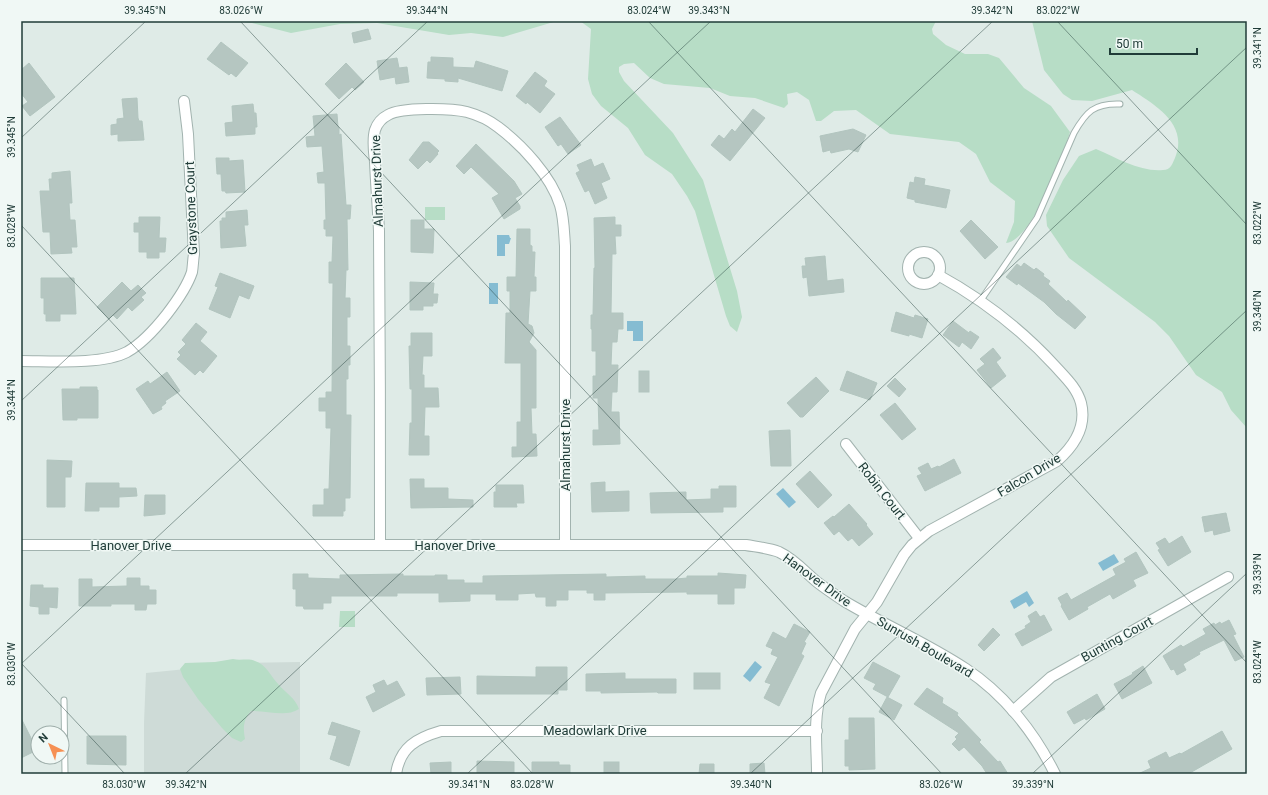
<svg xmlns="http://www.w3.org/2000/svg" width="1268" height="795" viewBox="0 0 1268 795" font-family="Roboto,sans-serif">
	<rect width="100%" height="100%" fill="#dfebe7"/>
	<path fill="#cedbd7" d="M300,662V774H144V723L146,673L247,663Z"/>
	<g fill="#b7ddc6">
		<path d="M234,21H557L503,37L471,33L449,35L377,23L340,24L291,33L252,23Z"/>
		<path d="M580,21H936L932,29L933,34L946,45L965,54H988L999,58L1024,88L1051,106L1070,132C1066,145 1062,160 1056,173C1049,190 1025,242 1006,243L1014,222L1015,201L990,182L976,154L959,142L890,134L856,110L834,111L821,121H816L809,100L797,92L787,94L788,104L784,108L755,98L730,96L710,88L664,84L650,78L634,63L624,64L619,67V72L624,81L673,133L703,180L737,291L742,317L737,332L730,326L726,316L695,211L687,196L672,174L645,155L628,128L601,106L592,94L588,79L591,29Z"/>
		<path d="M1032,21H1247V428L1231,410L1222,392L1196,375L1169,336L1155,322L1069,258L1047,226L1046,215L1063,180L1079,156L1096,149C1117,158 1140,172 1163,170C1171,170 1172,164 1175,158C1189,124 1155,105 1132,90L1092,101L1072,100L1063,94L1044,70Z"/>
		<rect x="425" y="207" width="20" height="13"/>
		<path d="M340,611H355V627H339Z"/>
		<path d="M233,659C240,661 249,658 255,661C267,665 271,677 279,685C286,693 296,699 299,709C285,718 267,710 251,711C243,720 243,728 245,739L241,742L232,738L222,728L198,699L183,677L180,669L185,663L215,662Z"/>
	</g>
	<g fill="#85bcd2">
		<path d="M497,235H509L510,238H511L509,244H505V256H497Z"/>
		<rect x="489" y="283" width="9" height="21"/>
		<path d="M627,321H643V341H633V331H627Z"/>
		<path d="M783,488L796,502L789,508L776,494Z"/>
		<path d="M1114,554L1119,562L1103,571L1098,563Z"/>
		<path d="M1027,591L1034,603L1029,607L1026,602L1014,609L1010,601Z"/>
		<path d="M755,661L762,667L750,682L743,676Z"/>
	</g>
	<g fill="#b5c6c1" stroke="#b2c5bf">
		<path d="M368,29L371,39L354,43L352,33Z"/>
		<path d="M221,42L248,63L236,77L231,73L229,75L207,59Z"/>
		<path d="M431,57L453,58V67L474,68L476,61L508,71L502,91L458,78V82L445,81V79L427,78L428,62H431Z"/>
		<path d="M397,58L399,68L407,67L409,82L396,84L395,77L380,80L377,61Z"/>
		<path d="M29,63L55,97L30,116L22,106L28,102L21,93V70Z"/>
		<path d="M346,63L364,82L355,90L352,87L339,99L325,84Z"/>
		<path d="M535,72L547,81L544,86L555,94L540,113L527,102L526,104L516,96Z"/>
		<path d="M137,98L138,118L139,121H142L144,140L118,141V134L111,135V125L117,124V119L124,118L122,99Z"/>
		<path d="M253,104L254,113H256L257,127H255V134L226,136L225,123L233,122L232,106Z"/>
		<path d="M753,109L765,118L730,161L711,145L719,135L724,139L732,129L735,132Z"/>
		<path d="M337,114L338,127H339V135L341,134L346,205H351L350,219H347L348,270H346L345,298H350V317H347V346H350V365H348V379H346V415H351L350,498H345V511H343V516H313V505H324V489H329L331,428H326V411H319V398H326V392H332L333,283H329V262H332L333,236H326V229H324V220H326L325,183H318L317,173L324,172L322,146L307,147L306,137L315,136L313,116Z"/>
		<path d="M560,117L581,145L568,154L561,144L558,146L545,127Z"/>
		<path d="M853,129L866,135L858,152L849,149L831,153L830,150L823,152L820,136Z"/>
		<path d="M423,142H429L439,151L437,153L438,154L430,163L427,160L418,169L409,160Z"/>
		<path d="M476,144L514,181L522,194L515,198L520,206V209L504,219L492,198L499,194L471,167L464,174L456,166Z"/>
		<path d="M216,158H229V161L243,160L245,192L226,193L225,191H222L221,174H217Z"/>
		<path d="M591,159L594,167L603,163L610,179L601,183L607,198L595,204L589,190L585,192L576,173L580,171L577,165Z"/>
		<path d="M70,171L72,203H69L70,220H75L77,247H71L72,253L51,254L50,232H43L40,191H50L49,179H52V173Z"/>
		<path d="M915,177L925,179L924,185L950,190L946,208L915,202V200L907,198L910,182L914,183Z"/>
		<path d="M247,210L248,225H244L246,246L221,248L220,221H222V218H226V212Z"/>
		<path d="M139,217H160L159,238H166L165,252H159V258H147V252H139V232H134V223H139Z"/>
		<path d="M615,217V225H621V236H615L616,254H612L611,313H623V329H618L617,342H612L611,365H618L617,392H612L611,412H619L620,444L593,445V430H599L598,398H593V376H596V351H592V329H591V315H593L594,268H595L594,218Z"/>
		<path d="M411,220H424V229H434L433,253L411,252Z"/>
		<path d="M971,220L998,247L985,259L960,231Z"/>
		<path d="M517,229H530V245L532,246V252H535L534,277H536V291H530L528,324L532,326L534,333L529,342L536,350V408H531L532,434H536L537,456L512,457V447H517V422H521V363H505L506,313H510V291H507V277H516Z"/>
		<path d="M825,256L827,281L843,279L844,292L809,296L807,277L803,278L802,266H806L805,258Z"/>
		<path d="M1024,263L1034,270L1036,268L1044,274L1043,276L1050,281L1048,284L1067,302L1068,300L1086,317L1075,329L1056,314L1044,302L1018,283L1017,285L1006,277L1017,264L1021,267Z"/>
		<path d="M220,273L254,286L249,299L239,295L230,318L209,309L218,287L215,286Z"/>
		<path d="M41,278H74L76,314H60V321H46V314H44V298H41Z"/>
		<path d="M122,282L131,291L138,285L146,293L141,297L144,300L132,311L128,307L117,319L113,315L109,319L97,307Z"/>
		<path d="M410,282L434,283L433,294H438L437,303H433V306H423V310H410Z"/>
		<path d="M896,312L914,318L915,315L928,319L922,338L909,334V336L891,331Z"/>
		<path d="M953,321L969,333L970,331L979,337L971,349L962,342L959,347L943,335Z"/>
		<path d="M196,323L207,332L200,341L217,356L203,373L200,370L195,375L177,359L181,355L178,352L186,344L182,340Z"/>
		<path d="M411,333H432V356H423L422,375H424V388H438L439,407H425L424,436H429V455H409L410,423H412V389H410L409,346H411Z"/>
		<path d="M993,348L1001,358L996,362L1006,376L991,388L977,370L985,364L980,359Z"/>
		<rect x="639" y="371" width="10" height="21"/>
		<path d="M847,371L877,383L870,400L840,390Z"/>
		<path d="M167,372L180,391L165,401L166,403L161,407L162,409L153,414L136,389L148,381L150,384Z"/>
		<path d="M816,377L829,391L803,417H800L787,403Z"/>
		<path d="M895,378L906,389L899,397L887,386Z"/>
		<path d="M80,387H97V390H98V418H77V420H63L62,389H80Z"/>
		<path d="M895,403L916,429L902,440L880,415Z"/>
		<path d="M790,430L791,466H771L769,431Z"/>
		<path d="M954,459L961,473L925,491L917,476L922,474L918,468L928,463L931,469L938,466L939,467Z"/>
		<path d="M47,460L72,461L71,477H65V507H47Z"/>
		<path d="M810,471L832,495L818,508L796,484Z"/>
		<path d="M410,479H424V488H448V499L473,500V507L411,508Z"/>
		<path d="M605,482V492L629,491V511L592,512L591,483Z"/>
		<path d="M86,483H119V488H136L137,496L119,497V507H99V511H85Z"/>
		<path d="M496,485H523L524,503H516L517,507H494V492H496Z"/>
		<path d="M719,486H736V507H723V512L651,513L650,493L686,492V500L711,499V489H719Z"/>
		<path d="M145,495H165V514L144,516Z"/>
		<path d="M849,504L867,524L866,525L873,534L859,546L852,538L848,541L839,531L834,535L824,523L833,516L834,517Z"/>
		<path d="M1226,513L1230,531L1214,535L1213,530L1205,532L1202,517Z"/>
		<path d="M1182,536L1191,552L1168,566L1158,550L1160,549L1156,543L1165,538L1169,544Z"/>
		<path d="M1136,552L1148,573L1133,580L1136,586L1113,599L1110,594L1087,607L1088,609L1069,620L1061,606L1062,605L1058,598L1067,593L1071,600L1116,575L1113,569L1126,562L1124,559Z"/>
		<path d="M718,573L746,575L745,588H734V604H718V594H687V592L605,593V600H594V593H587V590H568V600H556V606H546V597H536L535,593L518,594V600H496V594H470V601L439,602V593H397V596H331V603H323V609H304L303,606H296V589H293V574H308V578L340,579V575L403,574V576H435V575H447V580H464V583H483V576L606,574V577L645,576V579H676L687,578V576H718Z"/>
		<path d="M127,578H140V586H149V590H156V604H147L146,610H135V604H111V606H79V579H92V587L127,586Z"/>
		<path d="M31,585H43V588H58L57,608L49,607V614H39V607L30,606Z"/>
		<path d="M1036,611L1040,617L1044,615L1052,630L1022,646L1015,634L1026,628L1025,626L1031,622L1028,616Z"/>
		<path d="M1229,620L1236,634L1233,635L1244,657L1235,661L1224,640L1199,652L1200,654L1183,664L1186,670L1177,675L1174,669L1171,670L1163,656L1181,645L1183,647L1206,634L1203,629L1214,623L1215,625L1220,622L1221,624Z"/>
		<path d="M794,624L810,632L804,642L806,643L801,654L804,656L779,706L764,698L771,684L765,682L778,657L771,654L773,649L766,646L773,632L786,639Z"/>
		<path d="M993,628L1000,635L984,651L978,645Z"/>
		<path d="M873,662L900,676L888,697L873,689L876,684L864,678Z"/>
		<path d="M1143,666L1152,683L1122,699L1114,684L1133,674L1132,673Z"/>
		<path d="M536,667H567V690H558V694H477V676L536,677Z"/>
		<path d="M625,673V679H676V693H658L657,692L601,693V691H586V674Z"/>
		<rect x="694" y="673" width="26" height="16"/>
		<path d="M460,677L461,694L427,695L426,678Z"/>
		<path d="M384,680L387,686L397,681L405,695L373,712L366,697L376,692L373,685Z"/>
		<path d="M927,688L943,698L942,703L958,713L957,715L981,740L979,742L998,762L1000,761L1008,774H987L982,766L964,747L959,751L952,744L957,739L955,737L959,733L914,704Z"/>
		<path d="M1097,694L1105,709L1086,720L1085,718L1074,724L1067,712Z"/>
		<path d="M887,697L902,705L894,720L879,712Z"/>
		<path d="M21,718L37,750L21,758Z"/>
		<path d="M849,718H874L875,769L849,770V766H845V740H849Z"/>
		<path d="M332,722L360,731L349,766L330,759L337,736L328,734Z"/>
		<path d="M1222,731L1232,749L1188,774H1138L1151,768L1148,761L1166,752L1169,758L1180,753L1181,754Z"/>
		<path d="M87,736H126V765L87,764Z"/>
		<path d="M477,761L514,762V774H477Z"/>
		<path d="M451,762V774H431L430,763Z"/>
		<path d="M532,762H559V765H570V774H532Z"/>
		<rect x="604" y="762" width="15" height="12"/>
		<path d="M764,763L765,774H750V764Z"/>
		<path d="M700,764H714V774H699Z"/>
	</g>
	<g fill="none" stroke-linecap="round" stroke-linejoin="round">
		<g stroke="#a2b3af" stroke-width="7">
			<g id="service">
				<path d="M981,300L1037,218L1074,133C1086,112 1094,103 1120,104"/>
				<path d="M64,700L65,774"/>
			</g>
		</g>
		<g stroke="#a2b3af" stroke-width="12">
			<g id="minor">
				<circle cx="924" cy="268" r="16"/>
				<path d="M21,361C50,361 102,365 127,352C143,343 156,328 167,314C177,301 187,287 192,272C193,266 193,260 194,254L188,134L184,101"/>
				<path d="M846,444L919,538"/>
				<path d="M21,545H746C757,547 769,548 779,552C794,559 804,571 817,582C826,589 835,595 844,601C884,625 927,643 966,669C1004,694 1035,733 1055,774"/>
				<path d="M380,545C380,440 380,336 379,231C378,208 376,185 375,162C374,152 372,140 375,130C377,124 382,118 388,115C401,107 451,108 467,112C478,115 489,120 498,127C522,145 551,176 560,205C564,218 564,233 565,246V545"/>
				<path d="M1013,711L1051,677L1228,577"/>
				<path d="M396,774C400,747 417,738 441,731H817"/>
				<path d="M817,774C817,748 813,719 821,693L855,629L877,602L904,555L912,545L929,531L1057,461C1074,446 1087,427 1081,403C1077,388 1065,377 1055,366C1021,329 982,299 938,275"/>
			</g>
		</g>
		<use href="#service" stroke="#fff" stroke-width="5"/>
		<use href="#minor" stroke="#fff" stroke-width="10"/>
	</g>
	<path fill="none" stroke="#203c38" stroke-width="1" stroke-opacity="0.45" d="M240,21L942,774M648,21L1247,663M1057,21L1247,225M21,138L146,21M21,225L533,774M21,401L428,21M21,663L125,774M21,664L711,21M185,774L993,21M467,774L1247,47M750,774L1247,310M1032,774L1247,573"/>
	<g text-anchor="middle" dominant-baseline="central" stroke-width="3" stroke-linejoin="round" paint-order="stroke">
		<g font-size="13" fill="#203c38" stroke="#f0f8f5">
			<text transform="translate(377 181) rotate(-92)">Almahurst Drive</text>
			<text transform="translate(191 208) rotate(-92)">Graystone Court</text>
			<text transform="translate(565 445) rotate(-90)">Almahurst Drive</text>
			<text transform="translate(1029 475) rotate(-31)">Falcon Drive</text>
			<text transform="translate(882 491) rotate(52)">Robin Court</text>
			<text x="131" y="545">Hanover Drive</text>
			<text x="455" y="545">Hanover Drive</text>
			<text transform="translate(817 580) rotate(36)">Hanover Drive</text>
			<text transform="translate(1117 639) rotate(-29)">Bunting Court</text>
			<text transform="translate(925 647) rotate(30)">Sunrush Boulevard</text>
			<text x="595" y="730">Meadowlark Drive</text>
		</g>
	</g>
	<rect width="1268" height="795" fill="none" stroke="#f0f8f5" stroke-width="44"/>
	<g transform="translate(50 745) rotate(317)"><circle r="19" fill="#f0f8f5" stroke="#9dada9"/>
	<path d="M0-3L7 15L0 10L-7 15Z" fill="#f69053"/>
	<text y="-6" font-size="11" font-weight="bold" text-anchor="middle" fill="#203c38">N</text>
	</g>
	<path d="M1110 48v6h87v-6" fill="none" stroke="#203c38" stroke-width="2"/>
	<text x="1116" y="48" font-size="12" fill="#203c38" stroke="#f0f8f5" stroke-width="3" paint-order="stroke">50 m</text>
	<rect x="22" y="22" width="1224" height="751" fill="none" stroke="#203c38" stroke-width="1.5"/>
	<g font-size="10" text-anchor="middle" fill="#203c38">
		<text x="145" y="14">39.345°N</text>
		<text x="241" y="14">83.026°W</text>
		<text x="427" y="14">39.344°N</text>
		<text x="649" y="14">83.024°W</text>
		<text x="709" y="14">39.343°N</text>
		<text x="992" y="14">39.342°N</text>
		<text x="1058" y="14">83.022°W</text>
		<text transform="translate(1257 48) rotate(-90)" y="4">39.341°N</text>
		<text transform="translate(11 137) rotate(-90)" y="4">39.345°N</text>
		<text transform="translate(1257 223) rotate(-90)" y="4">83.022°W</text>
		<text transform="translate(11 226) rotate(-90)" y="4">83.028°W</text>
		<text transform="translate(1257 311) rotate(-90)" y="4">39.340°N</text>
		<text transform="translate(11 400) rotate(-90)" y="4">39.344°N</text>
		<text transform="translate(1257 574) rotate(-90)" y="4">39.339°N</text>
		<text transform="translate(1257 662) rotate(-90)" y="4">83.024°W</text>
		<text transform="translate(11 664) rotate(-90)" y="4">83.030°W</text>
		<text x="124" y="788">83.030°W</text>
		<text x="186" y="788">39.342°N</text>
		<text x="469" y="788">39.341°N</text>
		<text x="532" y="788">83.028°W</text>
		<text x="751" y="788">39.340°N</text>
		<text x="941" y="788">83.026°W</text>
		<text x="1033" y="788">39.339°N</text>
	</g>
</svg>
